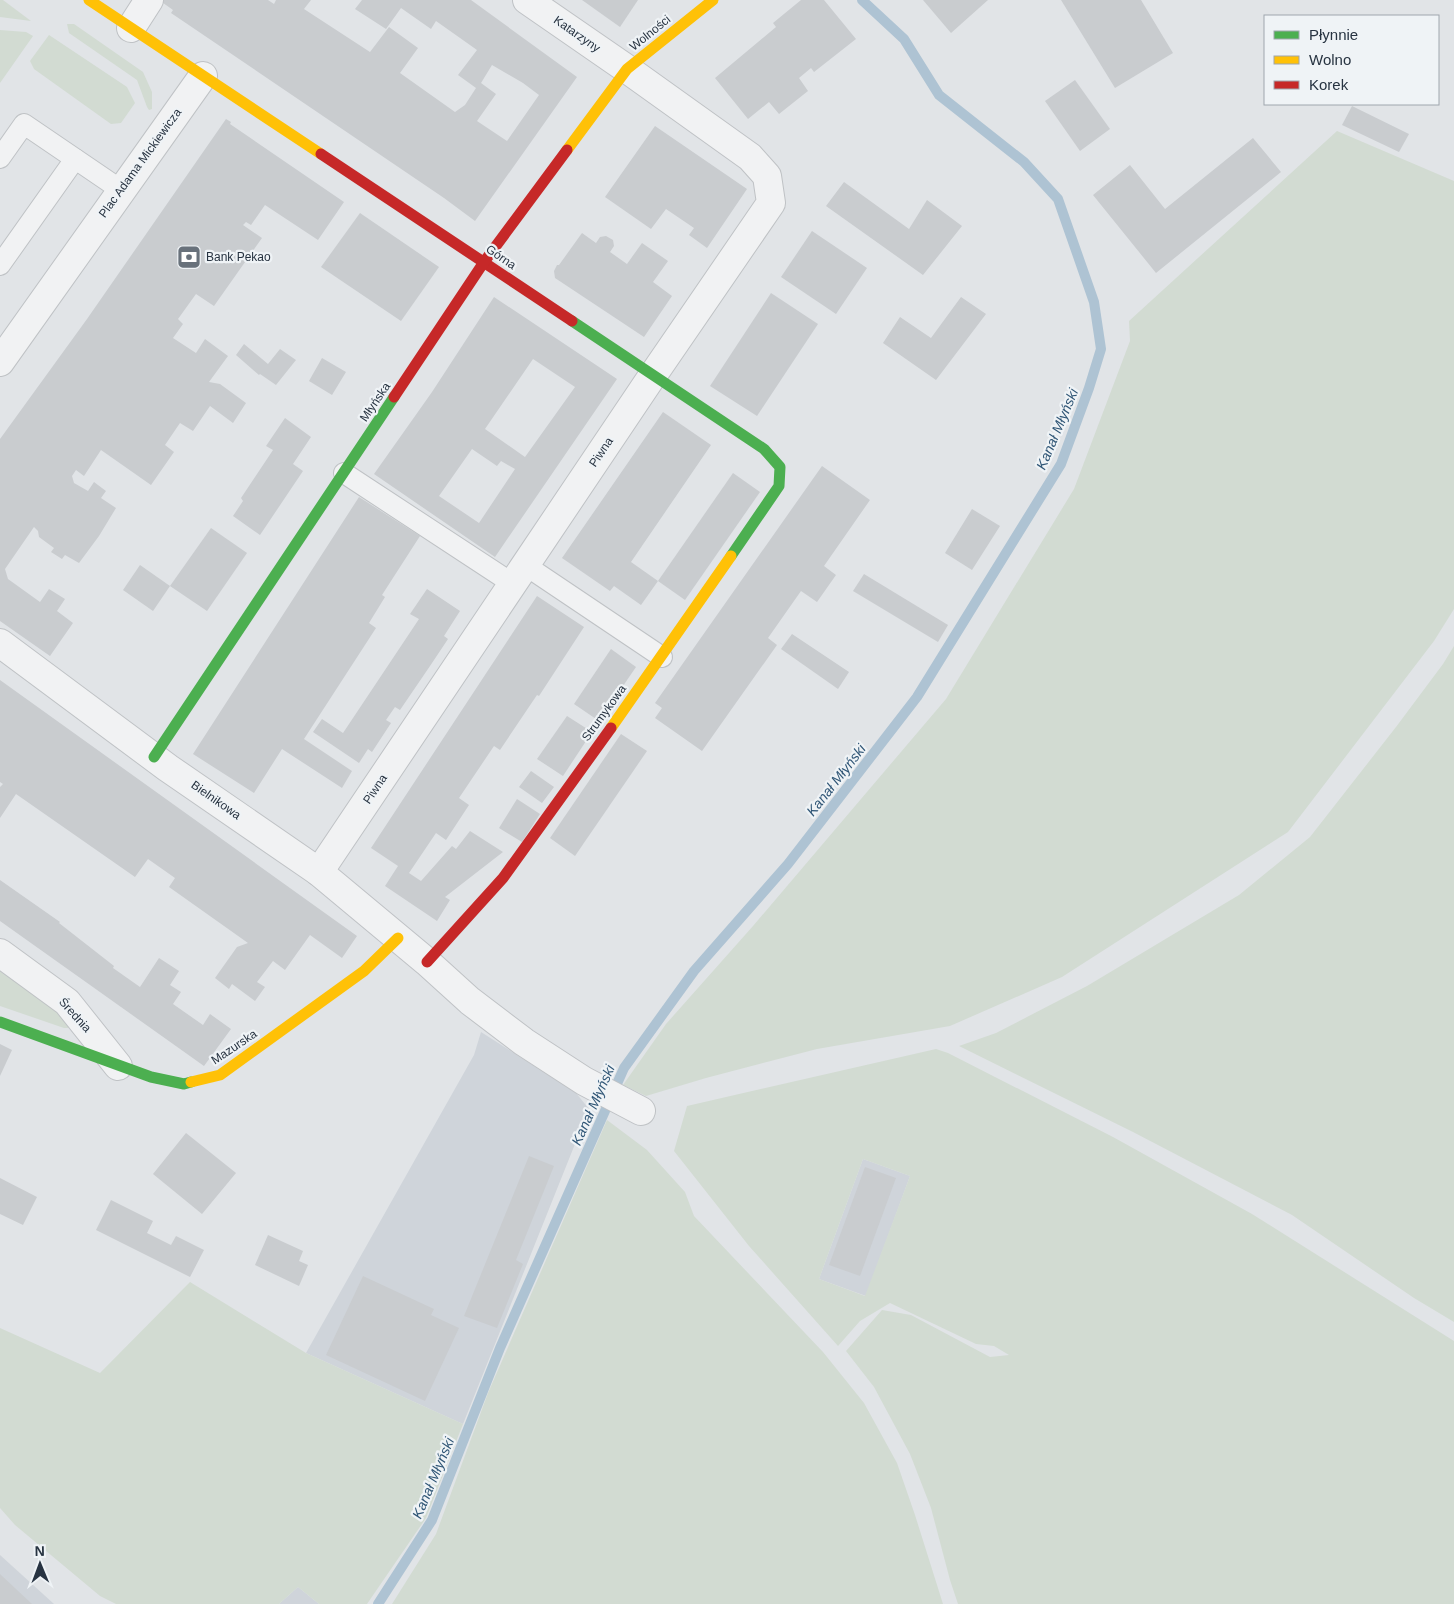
<svg xmlns="http://www.w3.org/2000/svg" width="1454" height="1604" viewBox="0 0 1454 1604" font-family="Helvetica,sans-serif">
	<rect width="100%" height="100%" fill="#e1e4e7"/>
	<g fill="#cfd4da">
		<path d="M481,1032L576,1093L589,1109L463,1424L306,1353L474,1055Z"/>
		<path d="M863,1159L910,1176L866,1296L819,1279Z"/>
		<path d="M0,1555L54,1604H0Z"/>
		<path d="M298,1587L319,1604H279Z"/>
	</g>
	<g fill="#d2dbd2" fill-rule="evenodd">
		<path d="M0,0H3L31,21L0,17Z"/>
		<path d="M67,24H74L143,72L152,92V109L149,110L147,107L137,80L69,33Z"/>
		<path d="M0,30L26,32L33,36L0,83Z"/>
		<path d="M49,35L127,87L135,103L121,123L111,124L34,69L30,61Z"/>
		<path d="M1337,131L1454,181V609L1434,641L1288,832L1062,977L950,1026L817,1049L706,1078L646,1096L623,1085L666,1024L753,926L946,699L1074,489L1130,341L1129,321Z"/>
		<path d="M1454,646V1322L1414,1298L1292,1215L1133,1132L959,1046L996,1033L1087,986L1239,895L1310,837L1396,727L1443,664Z"/>
		<path d="M0,969L62,1015L69,1021L68,1028H64L0,1006Z"/>
		<path d="M936,1049L948,1053L1113,1137L1252,1214L1454,1341V1604H958L950,1580L931,1508L910,1454L874,1387L846,1351L882,1310L911,1315L990,1357L1009,1355L994,1346L976,1344L890,1303L860,1321L838,1346L749,1246L674,1151L687,1106ZM863,1159L910,1176L865,1296L819,1279Z"/>
		<path d="M607,1120L647,1150L685,1192L694,1216L823,1352L864,1403L897,1463L915,1515L943,1604H392L436,1534L488,1393Z"/>
		<path d="M190,1282L306,1353L463,1424L426,1518L367,1604H319L298,1587L279,1604H116L100,1596L15,1525L0,1508V1328L100,1373Z"/>
	</g>
	<g fill="none" stroke-linecap="round" stroke-linejoin="round">
		<path stroke="#aec3d3" stroke-width="10" d="M378,1604L432,1520L500,1348L624,1068L694,971L788,864L917,697L1061,464L1089,388L1101,349L1094,302L1058,199L1024,162L939,95L904,39L862,0"/>
	</g>
	<g fill="#c9cccf" fill-rule="evenodd">
		<path d="M159,0H268L274,4L276,0H311L304,9L370,52L389,27L418,48L400,73L455,112L465,105L476,88L458,75L477,50L436,21L431,29L401,8L386,29L355,9L362,0H471L577,77L475,221L444,198L171,13L173,10ZM492,65L523,83L539,95L507,141L477,121L496,94L481,83Z"/>
		<path d="M582,0H638L620,27Z"/>
		<path d="M801,0H824L856,39L814,72L811,68L799,78L808,91L779,114L769,102L748,119L715,78L776,27L773,23Z"/>
		<path d="M923,0H988L951,33Z"/>
		<path d="M1061,0H1141L1173,53L1115,88Z"/>
		<path d="M1075,80L1110,129L1080,151L1045,101Z"/>
		<path d="M1352,106L1409,134L1399,152L1342,125Z"/>
		<path d="M226,119L231,122L230,124L344,202L318,240L265,205L251,225L246,222L243,225L262,238L214,306L196,294L178,319L183,324L173,338L196,353L205,339L228,356L209,382L220,384L246,403L233,423L210,406L193,431L180,423L165,445L174,452L151,485L101,450L84,476L76,470L72,476L74,483L88,491L94,482L106,491L101,498L116,508L99,536L79,563L65,555L62,559L51,552L54,548L39,537L38,531L34,527L5,569L8,579L40,602L49,589L65,599L57,611L73,623L50,656L0,621V439L87,319Z"/>
		<path d="M655,126L747,189L707,248L689,235L694,228L666,209L651,229L605,197Z"/>
		<path d="M1253,138L1281,172L1156,273L1093,195L1130,165L1165,209Z"/>
		<path d="M844,182L909,229L927,200L962,226L923,275L826,206Z"/>
		<path d="M360,213L439,267L401,321L321,267Z"/>
		<path d="M812,231L867,268L836,314L781,277Z"/>
		<path d="M582,233L596,243L600,237L606,236L613,240L614,246L610,252L627,264L642,243L668,261L653,282L672,296L644,337L555,278L554,271L557,265H559Z"/>
		<path d="M771,293L818,324L757,416L710,386Z"/>
		<path d="M494,297L617,379L495,557L374,474L432,392ZM533,359L575,387L525,457L485,429ZM472,449L497,466L501,461L515,469L479,523L439,496Z"/>
		<path d="M961,297L986,314L936,380L883,343L900,317L931,338Z"/>
		<path d="M244,344L268,364L280,349L296,360L276,385L260,374L259,375L236,355Z"/>
		<path d="M322,358L346,372L332,395L309,381Z"/>
		<path d="M663,412L711,445L631,562L658,581L641,605L614,586L610,591L562,558Z"/>
		<path d="M285,418L311,437L293,464L303,471L260,535L233,516L243,501L241,498L273,450L266,446Z"/>
		<path d="M822,466L870,500L824,566L836,575L817,602L801,591L768,638L777,645L702,751L655,718L662,708L655,703Z"/>
		<path d="M733,473L760,492L685,600L658,581Z"/>
		<path d="M359,497L420,536L382,595L385,597L369,623L376,628L304,739L352,771L342,788L282,749L254,793L193,754Z"/>
		<path d="M972,509L1000,526L972,570L945,553Z"/>
		<path d="M211,528L247,553L207,611L170,586Z"/>
		<path d="M140,565L170,586L153,611L123,590Z"/>
		<path d="M864,574L948,625L938,642L853,591Z"/>
		<path d="M427,589L460,611L444,636L448,639L430,666L400,710L395,707L386,720L391,723L372,752L368,749L359,763L313,732L322,719L343,733L419,619L410,614Z"/>
		<path d="M537,596L584,627L539,696L537,695L500,750L494,746L459,798L469,805L446,840L436,833L409,873L421,881L452,846L456,849L470,831L503,852L445,897L450,900L437,921L385,886L398,866L371,848Z"/>
		<path d="M792,634L849,672L838,689L781,649Z"/>
		<path d="M611,649L636,667L599,721L574,704Z"/>
		<path d="M0,680L357,936L342,958L310,935L285,970L273,961L257,982L265,987L255,1001L232,984L229,989L215,978L237,947L248,943L169,887L175,878L148,859L135,877L16,794L0,818V787L3,784L0,782Z"/>
		<path d="M567,716L592,732L563,776L537,759Z"/>
		<path d="M621,734L647,751L575,856L550,838Z"/>
		<path d="M531,771L554,787L542,803L519,787Z"/>
		<path d="M517,799L540,814L522,842L499,828Z"/>
		<path d="M0,880L60,922L59,923L114,966L113,968L140,987L159,958L179,971L170,985L181,992L173,1004L203,1025L210,1014L231,1029L204,1066L0,921Z"/>
		<path d="M0,1044L12,1050L0,1076Z"/>
		<path d="M186,1133L236,1173L202,1214L153,1174Z"/>
		<path d="M529,1156L554,1166L516,1260L523,1264L497,1328L464,1316Z"/>
		<path d="M865,1167L896,1178L860,1276L829,1265Z"/>
		<path d="M0,1178L37,1197L23,1225L0,1214Z"/>
		<path d="M111,1200L153,1221L147,1233L171,1245L176,1236L204,1250L190,1277L96,1230Z"/>
		<path d="M268,1235L303,1251L299,1261L308,1265L299,1286L255,1265Z"/>
		<path d="M363,1276L434,1309L431,1315L459,1328L425,1401L326,1355Z"/>
		<path d="M0,1574L32,1604H0Z"/>
	</g>
	<g fill="none" stroke-linecap="round" stroke-linejoin="round">
		<g stroke="#bfc2c5" stroke-width="22">
			<g id="lane">
				<path d="M0,158L24,124L121,190"/>
				<path d="M0,265L75,159"/>
				<path d="M344,473L513,584"/>
				<path d="M525,565L662,657"/>
			</g>
		</g>
		<g stroke="#bfc2c5" stroke-width="30">
			<g id="street">
				<path d="M131,28L149,0"/>
				<path d="M0,362L203,76"/>
				<path d="M0,643L168,768L319,872L427,962L470,1001L524,1042L584,1081L641,1111"/>
				<path d="M319,872L653,375L771,203L767,176L750,157L627,69L527,0"/>
				<path d="M0,953L67,1002L118,1066"/>
			</g>
		</g>
		<use href="#lane" stroke="#f1f2f3" stroke-width="20"/>
		<use href="#street" stroke="#f1f2f3" stroke-width="28"/>
		<g stroke="#4caf50" stroke-width="11">
			<path d="M572,321L764,449L780,467L779,486L731,556"/>
			<path d="M154,757L394,397"/>
			<path d="M0,1022L151,1077L184,1084L191,1082"/>
		</g>
		<g stroke="#ffc107" stroke-width="11">
			<path d="M89,0L321,154"/>
			<path d="M567,150L627,69L713,0"/>
			<path d="M611,728L731,556"/>
			<path d="M191,1082L220,1075L364,971L398,938"/>
		</g>
		<g stroke="#c62828" stroke-width="11">
			<path d="M321,154L572,321"/>
			<path d="M394,397L484,262L567,150"/>
			<path d="M427,962L503,878L611,728"/>
		</g>
	</g>
	<defs>
		<g id="bank-square" transform="scale(1.25)"><rect x="-9" y="-9" width="18" height="18" rx="4" fill="#68717b" stroke="#eff3f6"/><path d="M-6-4H6V4H-6ZM0-2.3a2.3 2.3 0 1 0 0 4.6a2.3 2.3 0 1 0 0-4.6Z" fill="#fff"/></g>
	</defs>
	<g fill-rule="evenodd">
		<use href="#bank-square" x="189" y="257"/>
	</g>
	<g text-anchor="middle" dominant-baseline="central" stroke-width="4.5" stroke-linejoin="round" paint-order="stroke">
		<g font-size="12" fill="#273341" stroke="#eff3f6">
			<text transform="translate(650 33) rotate(-39)">Wolności</text>
			<text transform="translate(577 34) rotate(35)">Katarzyny</text>
			<text transform="translate(140 163) rotate(-54)">Plac Adama Mickiewicza</text>
			<text transform="translate(501 257) rotate(34)">Górna</text>
			<text transform="translate(375 402) rotate(-56)">Młyńska</text>
			<text transform="translate(601 452) rotate(-56)">Piwna</text>
			<text transform="translate(604 713) rotate(-54)">Strumykowa</text>
			<text transform="translate(375 789) rotate(-56)">Piwna</text>
			<text transform="translate(216 800) rotate(35)">Bielnikowa</text>
			<text transform="translate(75 1015) rotate(48)">Średnia</text>
			<text transform="translate(234 1047) rotate(-34)">Mazurska</text>
		</g>
		<g font-size="12" fill="#273341" stroke="#eff3f6" text-anchor="start">
			<text x="206" y="257">Bank Pekao</text>
		</g>
		<g font-size="14" font-style="italic" fill="#305676" stroke="#eff3f6">
			<text transform="translate(1057 429) rotate(-67)">Kanał Młyński</text>
			<text transform="translate(836 780) rotate(-52)">Kanał Młyński</text>
			<text transform="translate(593 1105) rotate(-66)">Kanał Młyński</text>
			<text transform="translate(433 1478) rotate(-67)">Kanał Młyński</text>
		</g>
	</g>
	<rect x="1264" y="15" width="175" height="90" fill="#eff3f6" stroke="#9fa6ae"/>
	<rect x="1274" y="31" width="25" height="8" fill="#4caf50" stroke="#9fa6ae"/>
	<text x="1309" y="40" font-size="15" fill="#273341">Płynnie</text>
	<rect x="1274" y="56" width="25" height="8" fill="#ffc107" stroke="#9fa6ae"/>
	<text x="1309" y="65" font-size="15" fill="#273341">Wolno</text>
	<rect x="1274" y="81" width="25" height="8" fill="#c62828" stroke="#9fa6ae"/>
	<text x="1309" y="90" font-size="15" fill="#273341">Korek</text>
	<g transform="translate(40 1564) rotate(359)" stroke="#eff3f6" stroke-width="4" paint-order="stroke">
	<path d="M0-4L9 19L0 12L-9 19Z" fill="#273341"/>
	<text y="-8" font-size="14" font-weight="bold" text-anchor="middle" fill="#273341">N</text>
	</g>
</svg>
